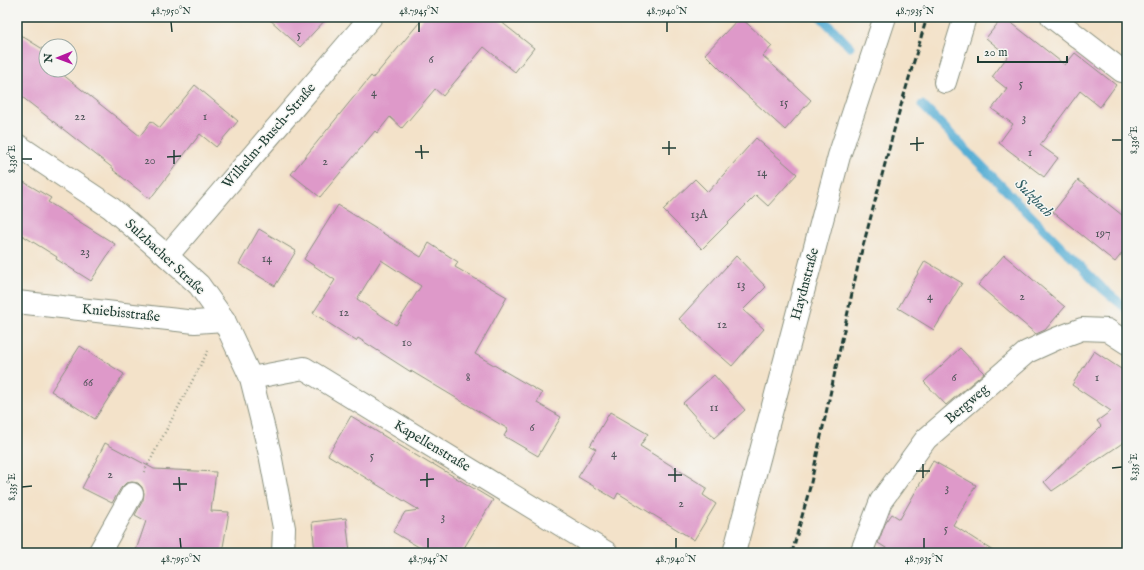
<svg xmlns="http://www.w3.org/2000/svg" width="1144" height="570" viewBox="0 0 1144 570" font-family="'IM FELL English',serif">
	<rect width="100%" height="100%" fill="#f6f6f2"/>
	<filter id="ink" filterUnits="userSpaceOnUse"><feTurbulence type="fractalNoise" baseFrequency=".025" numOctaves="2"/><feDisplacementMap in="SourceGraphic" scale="8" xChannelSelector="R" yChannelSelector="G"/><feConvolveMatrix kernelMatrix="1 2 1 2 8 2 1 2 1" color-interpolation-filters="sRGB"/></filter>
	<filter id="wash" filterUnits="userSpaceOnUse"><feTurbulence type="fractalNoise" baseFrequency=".012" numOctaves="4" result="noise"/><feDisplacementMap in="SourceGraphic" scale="16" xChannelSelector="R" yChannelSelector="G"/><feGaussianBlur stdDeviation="0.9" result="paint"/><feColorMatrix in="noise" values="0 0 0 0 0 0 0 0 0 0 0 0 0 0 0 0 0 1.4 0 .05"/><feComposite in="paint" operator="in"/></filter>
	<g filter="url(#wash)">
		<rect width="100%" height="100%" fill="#f3e2c9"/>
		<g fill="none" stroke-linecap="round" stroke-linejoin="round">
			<g stroke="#57aed4" stroke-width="9">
				<path d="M821,17L850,47"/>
				<path d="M922,105L1103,289L1127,309"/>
			</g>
		</g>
		<g id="blocks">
			<g fill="#de99c9" fill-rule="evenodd">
				<path d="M267,17H328L300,47Z"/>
				<path d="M424,17H495L534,48L515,72L484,47L443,96L435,89L402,128L390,117L377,133L375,131L320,197L291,174L371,76L373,78Z"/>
				<path d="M740,17L772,46L763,56L811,100L785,130L740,89L705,54Z"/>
				<path d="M1003,17H1004L1065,65L1075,53L1116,85L1100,107L1080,91L1040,145L1058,158L1044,177L999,143L1013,124L992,109L1007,89L992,77L1008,56L986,38Z"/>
				<path d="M17,33L46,51V70H57L140,136L151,121L160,128L195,85L238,121L216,147L200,134L150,199L113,170L114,169L17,93Z"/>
				<path d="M756,138L797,174L768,206L756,195L702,249L663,210L695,179L708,192Z"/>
				<path d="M17,178L51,198L48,202L115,244L91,281L56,259L57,257L17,232Z"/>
				<path d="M1078,180L1127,219V247L1115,262L1053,212Z"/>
				<path d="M338,205L421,257L429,243L458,262L455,267L507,297L475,354L542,393L537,403L561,417L538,456L504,436L508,429L411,371V372L358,338L356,341L313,313L335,280L304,259ZM381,260L421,286L396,325L357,299Z"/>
				<path d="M259,229L296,251L275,286L239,264Z"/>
				<path d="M1004,255L1065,307L1045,330L1036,334L978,285Z"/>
				<path d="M736,256L766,287L743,310L764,329L732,366L679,319Z"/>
				<path d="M925,261L962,283L934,330L898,308Z"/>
				<path d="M80,346L124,374L95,419L51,391Z"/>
				<path d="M960,348L984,373L946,405L924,382Z"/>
				<path d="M1094,351L1127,373V440L1052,491L1044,482L1101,426L1097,421L1111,411L1072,385Z"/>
				<path d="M714,375L745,410L714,438L683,403Z"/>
				<path d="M610,412L648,434L640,446L707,488L703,495L716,504L694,540L618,493L615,499L578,477L596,449L590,446Z"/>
				<path d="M351,416L432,465L433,464L493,500L461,553H429L393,532L405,512L419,510L328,455Z"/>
				<path d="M105,443L154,469L216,472L211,511L229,512L222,553H135L146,521L135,515L143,500L144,493L142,487L138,483L132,482L126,483L121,488L112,503L82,488Z"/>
				<path d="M933,461L976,485L953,525L996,553H894L878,543L885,524L892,514L900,519Z"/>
				<path d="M346,518L350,553H315L312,522Z"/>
			</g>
		</g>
	</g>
	<g filter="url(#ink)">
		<use href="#blocks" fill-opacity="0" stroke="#89907e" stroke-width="1"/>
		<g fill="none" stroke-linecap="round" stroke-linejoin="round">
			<g stroke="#89907e" stroke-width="24">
				<g id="minor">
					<path d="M1052,17L1122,71L1127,72"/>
					<path d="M945,82L965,17"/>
					<path d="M167,256L371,17"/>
					<path d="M17,302L195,322L224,320"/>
					<path d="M251,378L304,368L607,553"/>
					<path d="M99,553L132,494"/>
					<path d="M734,553L839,156L885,17"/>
					<path d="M861,553L881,501L926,439L1027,352L1058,338L1082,329L1107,330L1127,343"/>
				</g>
			</g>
			<g stroke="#89907e" stroke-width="24">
				<path id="tertiary" d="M17,145L110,207L167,256L199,285L224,320L251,378L270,454L284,528L283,553"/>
			</g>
			<path stroke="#89907e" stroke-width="2.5" stroke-dasharray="1 3" stroke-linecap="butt" d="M144,472L208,351"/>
			<use href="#minor" stroke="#fff" stroke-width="22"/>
			<use href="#tertiary" stroke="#fff" stroke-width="22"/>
			<path stroke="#1f3d34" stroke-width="3" stroke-dasharray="6 3" stroke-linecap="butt" d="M792,553L810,487L859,261L897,119L927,17"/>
		</g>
	</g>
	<path fill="none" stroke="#1f3d34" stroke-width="1.5" d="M171,22L172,32M419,22V32M667,22V32M915,22V32M917,137V151M1112,140H1122M669,141V155M910,144L924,143M421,145L422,159M662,148H676M174,150V164M415,152H429M167,157L181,156M22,159H32M923,464V478M675,468V482M1112,468L1122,467M916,471H930M427,473V487M668,475H682M179,477L180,491M420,480L434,479M173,484H187M22,487L32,486M180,538L181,548M428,538V548M676,538V548M924,538V548"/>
	<g text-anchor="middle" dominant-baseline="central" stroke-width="3" stroke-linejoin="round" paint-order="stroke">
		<g font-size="12" fill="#4f5459">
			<text x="299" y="34">5</text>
			<text x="431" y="59">6</text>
			<text x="1021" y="83">5</text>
			<text x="374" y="92">4</text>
			<text x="784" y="102">15</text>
			<text x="80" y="116">22</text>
			<text x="205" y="116">1</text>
			<text x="1024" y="117">3</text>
			<text x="1030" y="152">1</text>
			<text x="150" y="160">20</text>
			<text x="325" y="161">2</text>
			<text x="762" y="172">14</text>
			<text x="699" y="214">13A</text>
			<text x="1103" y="233">197</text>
			<text x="85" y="251">23</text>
			<text x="267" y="258">14</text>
			<text x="741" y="284">13</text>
			<text x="930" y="296">4</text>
			<text x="1022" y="296">2</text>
			<text x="344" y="312">12</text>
			<text x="722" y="324">12</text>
			<text x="407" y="342">10</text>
			<text x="468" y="377">8</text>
			<text x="954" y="377">6</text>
			<text x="1097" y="377">1</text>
			<text x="88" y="382">66</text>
			<text x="714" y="407">11</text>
			<text x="532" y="427">6</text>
			<text x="614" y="453">4</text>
			<text x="372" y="455">5</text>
			<text x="110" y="474">2</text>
			<text x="947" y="487">3</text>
			<text x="681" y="503">2</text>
			<text x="443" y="516">3</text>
			<text x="946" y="528">5</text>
		</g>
		<g font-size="14" fill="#1f3d34" stroke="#f6f6f2">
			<text transform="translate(269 136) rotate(-49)">Wilhelm-Busch-Straße</text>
			<text transform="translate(165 257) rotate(43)">Sulzbacher Straße</text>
			<text transform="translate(805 284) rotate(-75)">Haydnstraße</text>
			<text transform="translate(121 313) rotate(6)">Kniebisstraße</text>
			<text transform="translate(967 404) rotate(-41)">Bergweg</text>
			<text transform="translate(432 446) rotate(31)">Kapellenstraße</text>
		</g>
		<g font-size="15" font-style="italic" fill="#305f64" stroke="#f6f6f2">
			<text transform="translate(1034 198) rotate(45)">Sulzbach</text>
		</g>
	</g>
	<rect width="1144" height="570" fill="none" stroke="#f6f6f2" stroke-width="44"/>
	<g transform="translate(58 58) rotate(269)"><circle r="19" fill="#f6f6f2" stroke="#a0aca6"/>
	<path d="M0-3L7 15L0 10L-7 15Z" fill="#b5179e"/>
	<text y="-6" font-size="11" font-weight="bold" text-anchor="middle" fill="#1f3d34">N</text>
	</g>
	<path d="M978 56v6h89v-6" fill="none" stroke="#1f3d34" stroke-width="2"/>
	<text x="984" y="56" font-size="12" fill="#1f3d34" stroke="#f6f6f2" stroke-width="3" paint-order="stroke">20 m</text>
	<rect x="22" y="22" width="1100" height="526" fill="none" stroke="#1f3d34" stroke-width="1.5"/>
	<g font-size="10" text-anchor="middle" fill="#1f3d34">
		<text x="171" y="14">48.7950°N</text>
		<text x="419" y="14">48.7945°N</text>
		<text x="667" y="14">48.7940°N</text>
		<text x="915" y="14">48.7935°N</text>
		<text transform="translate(1133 140) rotate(-90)" y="4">8.336°E</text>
		<text transform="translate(11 159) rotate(-90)" y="4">8.336°E</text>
		<text transform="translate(1133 467) rotate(-90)" y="4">8.335°E</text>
		<text transform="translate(11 487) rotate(-90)" y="4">8.335°E</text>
		<text x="181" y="562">48.7950°N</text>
		<text x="428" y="562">48.7945°N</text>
		<text x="676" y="562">48.7940°N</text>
		<text x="924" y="562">48.7935°N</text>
	</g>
</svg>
